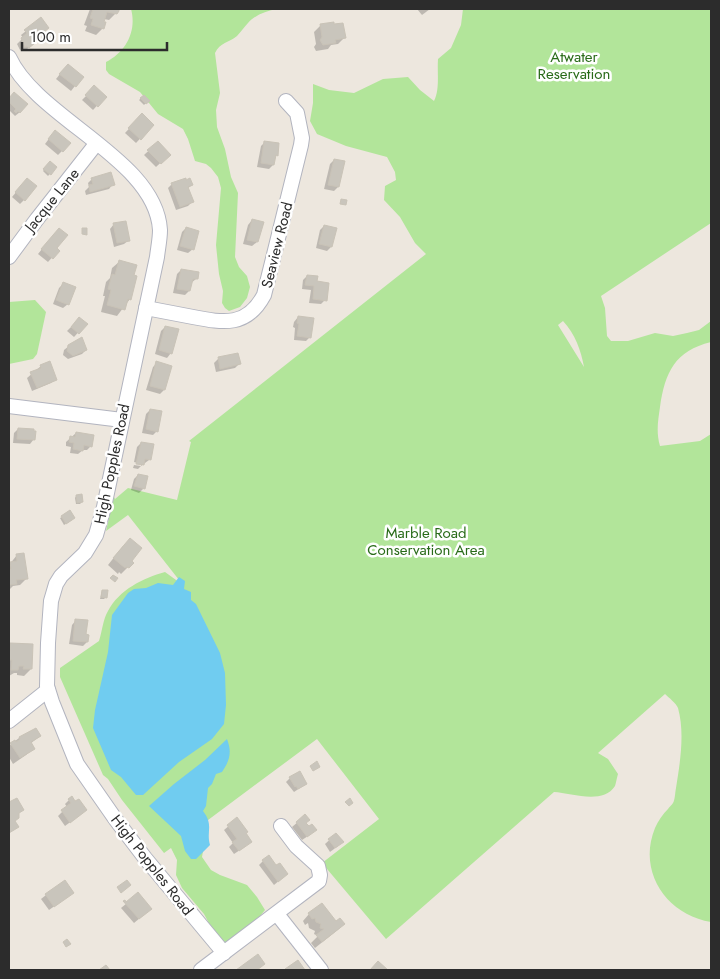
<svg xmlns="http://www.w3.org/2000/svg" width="720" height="979" viewBox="0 0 720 979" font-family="Jost,sans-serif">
	<rect width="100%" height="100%" fill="#ede7de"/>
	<g fill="#b2e59a" fill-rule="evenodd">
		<path d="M131,9H277C266,11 255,15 248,23C244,27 241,32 237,36C229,43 220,42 215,53L220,93L216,110L217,127L225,149L231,177L238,193L235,257L239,267L247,276L250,287L247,298L240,307L229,311L225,308L222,303L223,291L219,274L216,245L221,188L218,177L211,168L206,164L195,161L188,139L183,129L158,114L140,92L109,74L106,70V62C126,52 137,31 131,9Z"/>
		<path d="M463,9H711V223L601,296L605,308L607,336L611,341H628L655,333L673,336L687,333L699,330L711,321V342C675,351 665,372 660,407C658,421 656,432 660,446L700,441L711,434V922C667,915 637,872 655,828C658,821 663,814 668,809C669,807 672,805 673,803C675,800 675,793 676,788C680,763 685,733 678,708C676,703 669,698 665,694L598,753L608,759L618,774C617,777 616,783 615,786C603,805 571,793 554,792L386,939L322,863L379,819L317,739L200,826L205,840L202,857L211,870L220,875L247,885L257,897L265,910L256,921L226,944L218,940L204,914L182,888L176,875L177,860L171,848L164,853L122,800L108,779L103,775L60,677V668L99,641C102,632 103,619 108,611C119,590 143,578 165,572L183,585L128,515L106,531L114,497L115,499L128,488L177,500L191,442L189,441L426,254L415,243L400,217L384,200L385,186L396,180L395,172L387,157L346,146L317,134L310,121L313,103V84L329,90L354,93L383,79L408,77L420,90L434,101C440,89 437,73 438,59L451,48L461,25ZM563,321C575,334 581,350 584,367L558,325Z"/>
		<path d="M35,300L46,312L37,354L33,359L9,364V302Z"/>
	</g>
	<g fill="#70ccf0">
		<path d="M179,577L185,581L184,589L191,592V600L196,604L220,653L225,673L226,705L224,724L212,739L179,762L143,795H136L121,777L111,770L93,728L95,710L108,652L112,615L128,593L134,589L146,588L158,583L173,585Z"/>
		<path d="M227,739C232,752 230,760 222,772L216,774L212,784L208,788L206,806L203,811C214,825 206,831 210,845L196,859H191L185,851L181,836L149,806L174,784L205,760Z"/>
	</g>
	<g fill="#0003">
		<path d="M90,9H117L116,13L109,20L104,19L103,28L96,35L85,31L87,26L84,25Z"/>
		<path d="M417,9H430L422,15Z"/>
		<path d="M41,19L30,47L24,51L22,49L20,50L17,44L23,38L21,35Z"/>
		<path d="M321,25L344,38L338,44L331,45L328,49L316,51L314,47L316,44L314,32Z"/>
		<path d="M64,69L82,77L71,91L56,79Z"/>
		<path d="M95,87L105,97L93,110L82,100Z"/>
		<path d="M14,93L20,112L15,116L13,114L11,117L13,114L9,110V99Z"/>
		<path d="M144,96L148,101L144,105L139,100Z"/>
		<path d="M142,115L153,125L136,143L125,133Z"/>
		<path d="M51,136L62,151L58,155L45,144Z"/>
		<path d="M158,142L169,155L156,167L144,155Z"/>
		<path d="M265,142L277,144L276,155L274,158L273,165L269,169L257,167L261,146Z"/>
		<path d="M334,160L338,187L334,191L324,189L330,164Z"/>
		<path d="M50,162L56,167L48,176L43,171Z"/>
		<path d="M92,179L113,184L109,189L86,195L85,191L89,187L88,183Z"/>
		<path d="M23,184L24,200L20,204L12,197Z"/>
		<path d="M172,184L192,185L187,189L192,202L188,206L176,210L168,188Z"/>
		<path d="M252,220L257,242L252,246L243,244L248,225Z"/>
		<path d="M114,224L129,240L124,244L114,247L110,229Z"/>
		<path d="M324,226L331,247L327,251L316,248L320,230Z"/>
		<path d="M186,228L193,249L188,253L177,250L182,232Z"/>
		<path d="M55,233V248L58,251L48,262L38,254Z"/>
		<path d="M119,262L130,299L117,316L101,312L105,296H103L106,282L110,278L112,268Z"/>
		<path d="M181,270L196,279L191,283L189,291L185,295L173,293L177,274Z"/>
		<path d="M307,276L316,282L325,300L321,304L309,303L311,290L302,289L303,280Z"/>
		<path d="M63,284L68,304L63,308L53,304L59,288Z"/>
		<path d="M298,317L310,337L306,341L294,340L295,328L293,327L294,322Z"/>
		<path d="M79,319L86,324L74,337L67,331Z"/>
		<path d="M165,327L171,353L167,358L155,354L161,331Z"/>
		<path d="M69,346L86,350L82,354L68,359L63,355L64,350Z"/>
		<path d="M218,359L239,364L235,368L216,372L214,363Z"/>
		<path d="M157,363L164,390L160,394L146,390L153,367Z"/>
		<path d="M41,366L56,379L51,383L32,391L27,378Z"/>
		<path d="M150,410L157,431L153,435L142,433L146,414Z"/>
		<path d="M18,429L34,439L30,444L13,443L14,433Z"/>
		<path d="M76,433L91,446L87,450H83L78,454L70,453L71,447L66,446V442Z"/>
		<path d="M141,443L149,460L141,466V464L134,462L137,447Z"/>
		<path d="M134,465L141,466L138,469L133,468Z"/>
		<path d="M138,475L144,488L139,493L131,490L134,479Z"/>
		<path d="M76,496L82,502L80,504H76L75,498Z"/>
		<path d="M62,517L72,520L64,525L60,518Z"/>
		<path d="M123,546L132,563L121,574L119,572L118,574L108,565Z"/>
		<path d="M17,555L27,578L20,585L13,586L9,590V565Z"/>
		<path d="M102,591L106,597L104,599H100Z"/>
		<path d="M76,620L87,642L83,646L69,644L72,625Z"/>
		<path d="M11,644L31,669L24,676L17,675V673H14L9,676V646Z"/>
		<path d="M36,730L40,736L30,744L33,749L26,755L13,764L9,757V746L19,738Z"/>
		<path d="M290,778L306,784L294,792L286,782Z"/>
		<path d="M69,800L81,814L65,826L58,816L67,807L65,804Z"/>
		<path d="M305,816V823L311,834L302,840L292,827Z"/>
		<path d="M237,819L244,834L246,846L234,854L229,847L233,843L224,830Z"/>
		<path d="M336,834L338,846L330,852L325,844Z"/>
		<path d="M263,861L276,867L287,874L274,885L259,865Z"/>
		<path d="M73,893L49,910L41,899L46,895Z"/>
		<path d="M138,894L146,913L134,923L121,908Z"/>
		<path d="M309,914L340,928L315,948L311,943L318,936L314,934L315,931L309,928L308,923L305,925L303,921Z"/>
	</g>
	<g fill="#c9c5bc" stroke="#c9c3b7">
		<path d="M93,9H119V11L117,14L107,12L104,22H106L104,29L91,25L93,19L90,18Z"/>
		<path d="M41,17L49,28L34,40L35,43L29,48L27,46L25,47L21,38L27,33L24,30Z"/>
		<path d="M334,22V24L343,23L346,38L335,40L336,43L323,45L320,40L322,37L320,24Z"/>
		<path d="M68,64L84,77L76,87L59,74Z"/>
		<path d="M94,85L107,97L98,107L85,95Z"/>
		<path d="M14,92L28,104L20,113L18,111L16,113L14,111L16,109L9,102V98Z"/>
		<path d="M144,95L150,101L146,104L140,98Z"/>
		<path d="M142,113L154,125L141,140L128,128Z"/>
		<path d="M55,130L71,143L63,152L48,139Z"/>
		<path d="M158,141L171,155L161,164L147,150Z"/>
		<path d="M264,141L279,143L278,156L276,155L274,165L261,163Z"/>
		<path d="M334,159L345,161L339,187L328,185Z"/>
		<path d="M50,161L57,167L51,175L43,169Z"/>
		<path d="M111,172L115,185L90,192L89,185L93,184L91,178Z"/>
		<path d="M27,178L37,186L25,201L15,192Z"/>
		<path d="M186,178V180L190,178L193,185L188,187L194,202L180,207L171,183Z"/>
		<path d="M341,199L347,200L346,205L340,204Z"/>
		<path d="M252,219L264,222L258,242L247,240Z"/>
		<path d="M126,221L130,241L117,243L113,223Z"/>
		<path d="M324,225L337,228L332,247L319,244Z"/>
		<path d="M186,227L199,231L194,250L180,246Z"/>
		<path d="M59,228L68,235L57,248L60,251L53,259L41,249Z"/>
		<path d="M82,228H87V235L82,234Z"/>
		<path d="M119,260L137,265L134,275L137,276L131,300L128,299L125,310L107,305L111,290L108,289L112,274L115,275Z"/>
		<path d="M181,269L199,272L198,279H193L190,291L177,289Z"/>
		<path d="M307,275L318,276L317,281L329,283L327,301L313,299L314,286L305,285Z"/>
		<path d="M63,282L76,287L69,305L56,300Z"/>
		<path d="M298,316L314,318L311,338L297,336L299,324L297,323Z"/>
		<path d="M79,317L88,324L79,334L71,327Z"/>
		<path d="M165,326L179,329L172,354L159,350Z"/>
		<path d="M82,337L87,350L73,356L67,351L68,345Z"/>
		<path d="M238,353L241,364L220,369L218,357Z"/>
		<path d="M50,361L57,380L37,388L30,372L41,368L40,365Z"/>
		<path d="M156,361L172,366L165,390L150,386Z"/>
		<path d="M150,409L162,411L158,432L146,429Z"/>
		<path d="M18,428L34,429V431H36L35,440L17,439Z"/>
		<path d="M76,432L94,435L92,447L84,445L83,451L73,449L74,443L69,442L70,436L75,437Z"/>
		<path d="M141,442L154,444L151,460L145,459L144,465L136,464Z"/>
		<path d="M138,474L148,476L145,489L134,486Z"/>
		<path d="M82,494L83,502L77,503L76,495Z"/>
		<path d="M70,510L75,518L66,524L61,516Z"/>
		<path d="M130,538L142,548L132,561L134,563L129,568L127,567L125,568L113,558Z"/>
		<path d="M24,553L28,579L16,580L17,584L9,585V569H11L10,562L17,561L16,554Z"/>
		<path d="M113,575L118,578L115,582L110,578Z"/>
		<path d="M102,590H108L107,598L101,597Z"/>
		<path d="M75,619L88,620L86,634L89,635L88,642L73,641Z"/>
		<path d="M10,643L33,644L32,669H23L24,666H19L18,670H11L12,660H9Z"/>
		<path d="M36,728L41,736L31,742L35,749L20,758L10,743L15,740L16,742L20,739L19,737Z"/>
		<path d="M317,761L320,767L313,771L310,766Z"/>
		<path d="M300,771L307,784L298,789L296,786L295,787L289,777Z"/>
		<path d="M72,796L75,801L79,799L87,810L70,823L61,810L71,803L68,799Z"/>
		<path d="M17,798L24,810L19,813V818L15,821L19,827L9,833V802Z"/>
		<path d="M350,798L353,803L349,806L345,802Z"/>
		<path d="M305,814L310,820L306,823L309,826L312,824L317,830L307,837L296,822Z"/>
		<path d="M237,817L248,832L246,833L252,842L239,851L232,842L237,839L227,825Z"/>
		<path d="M336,833L344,842L335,848L328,839Z"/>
		<path d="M269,855L276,865L280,863L288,874L278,882L262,860Z"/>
		<path d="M65,880L74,893L54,907L45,894Z"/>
		<path d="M127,880L131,885L121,893L117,887Z"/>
		<path d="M138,892L152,909L139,919L123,901L125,900L126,902Z"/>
		<path d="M322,903L336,921L340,918L345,924L322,942L316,935L324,929L320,928L321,924L316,922L315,918L312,919L308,913Z"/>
		<path d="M67,939L71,944L66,947L63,942Z"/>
		<path d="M258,954L265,964L257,970H236Z"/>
		<path d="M298,960L305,970H285V969Z"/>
		<path d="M378,961L388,970H370Z"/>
		<path d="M106,965L110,970H99Z"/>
	</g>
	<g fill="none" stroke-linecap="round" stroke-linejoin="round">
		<g stroke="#b2b4bf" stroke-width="16">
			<g id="minor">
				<path d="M9,57C37,119 156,159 160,230C160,239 158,248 157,257L104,507L96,535L85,553L61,576L56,584L51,601L48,643L47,686L52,702L77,764L116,820L145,858L224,953"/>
				<path d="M9,257L37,219L96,144"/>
				<path d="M146,308C161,311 177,314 193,317C224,323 247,327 264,295L301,145L302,138L297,113L286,101"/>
				<path d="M9,406L122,420"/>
				<path d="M9,721L48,690"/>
				<path d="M277,914L321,970"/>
				<path d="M201,970L319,881L320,875L318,866L296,846L281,826"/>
			</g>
		</g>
		<use href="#minor" stroke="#fff" stroke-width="14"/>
	</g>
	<g text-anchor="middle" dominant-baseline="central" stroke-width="5" stroke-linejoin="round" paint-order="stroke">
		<g font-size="15" fill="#296b19" stroke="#fff">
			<text x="574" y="57">Atwater<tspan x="574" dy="17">Reservation</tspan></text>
			<text x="426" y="533">Marble Road<tspan x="426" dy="17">Conservation Area</tspan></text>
		</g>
		<g font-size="15" fill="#2c2c2c" stroke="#fff">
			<text transform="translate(52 200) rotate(-51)">Jacque Lane</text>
			<text transform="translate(277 245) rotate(-76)">Seaview Road</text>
			<text transform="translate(112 464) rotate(-78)">High Popples Road</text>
			<text transform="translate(152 865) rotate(52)">High Popples Road</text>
		</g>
	</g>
	<rect width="720" height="979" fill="none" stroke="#2c2c2c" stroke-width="20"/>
	<path d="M22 42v8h145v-8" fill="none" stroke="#2c2c2c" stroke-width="2.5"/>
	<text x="30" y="42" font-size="15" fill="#2c2c2c" stroke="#ffffff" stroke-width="4" paint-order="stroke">100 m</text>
</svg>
